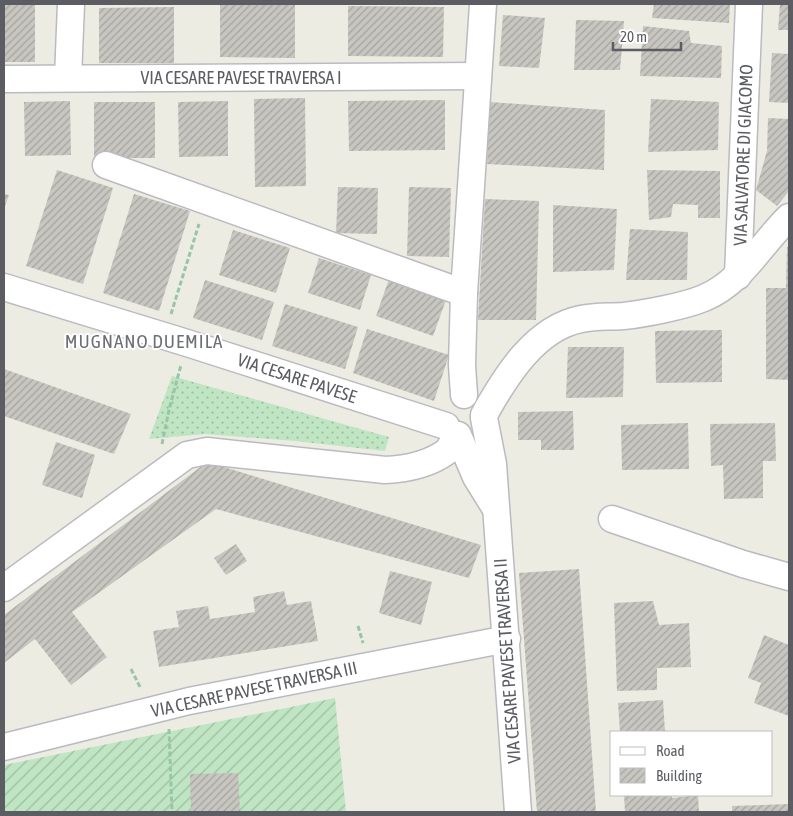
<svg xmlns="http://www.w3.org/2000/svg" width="793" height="816" viewBox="0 0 793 816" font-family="'Asap Condensed',sans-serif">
	<defs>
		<pattern id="grass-dots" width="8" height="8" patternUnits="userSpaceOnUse" patternTransform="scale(1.25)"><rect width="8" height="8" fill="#bfe5c3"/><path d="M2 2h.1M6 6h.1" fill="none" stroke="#9ebda2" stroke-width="1.8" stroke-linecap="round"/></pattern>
		<pattern id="garden-furrows" width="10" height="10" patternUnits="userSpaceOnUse" patternTransform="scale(1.25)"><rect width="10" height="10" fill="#bfe5c3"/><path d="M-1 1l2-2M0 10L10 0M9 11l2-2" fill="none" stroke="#9ebda2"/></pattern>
		<pattern id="building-hatch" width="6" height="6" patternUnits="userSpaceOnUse" patternTransform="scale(1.25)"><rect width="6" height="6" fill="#c8c6c0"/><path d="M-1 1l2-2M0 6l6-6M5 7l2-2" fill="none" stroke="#a5a4a0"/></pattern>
	</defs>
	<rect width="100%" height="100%" fill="#edece2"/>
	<path fill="url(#grass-dots)" d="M172,376L389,437L385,451L295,441L205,434L149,439Z"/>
	<path fill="url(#garden-furrows)" d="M335,698L346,812H4V765Z"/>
	<g fill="url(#building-hatch)">
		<rect x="4" y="4" width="31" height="58"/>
		<path d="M220,4H295V58L220,57Z"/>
		<path d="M654,4H730L729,23L652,18Z"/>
		<path d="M780,4H789V30H778Z"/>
		<path d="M348,6L444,7L443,57L348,56Z"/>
		<path d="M174,7V63H99V8Z"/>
		<path d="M503,15L545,18L539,68L499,66Z"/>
		<path d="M576,20L624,21L620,70H574Z"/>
		<path d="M643,26L689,31L691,43L722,46L721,78L640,76Z"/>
		<path d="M772,53L789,54V103L769,102Z"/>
		<path d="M305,98L306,186L255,187L254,99Z"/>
		<path d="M651,99L719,102L718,150L648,152Z"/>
		<path d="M445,100V150L349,151L348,101Z"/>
		<path d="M70,101L71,155L25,156L24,102Z"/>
		<path d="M228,101V156L179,157L178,102Z"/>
		<rect x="94" y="102" width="61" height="56"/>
		<path d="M490,102L605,110L604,170L487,164Z"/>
		<path d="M768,118L789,119V191L777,206L756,190L767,151Z"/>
		<path d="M57,170L113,188L83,284L26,266Z"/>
		<path d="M647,170L720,171V218H698V205L673,204L671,217L649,220Z"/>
		<path d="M338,187L378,188L377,234L336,233Z"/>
		<path d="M409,187L451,188L449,257L407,256Z"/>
		<path d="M4,194L9,195L4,209Z"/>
		<path d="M134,194L190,211L159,311L103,293Z"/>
		<path d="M485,199L539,201L536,320H478Z"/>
		<path d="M553,205L617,209L614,270L553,272Z"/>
		<path d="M630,229L688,232L687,280H626Z"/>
		<path d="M233,230L290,248L276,293L219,275Z"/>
		<path d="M787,247H789V380L766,379V288H786Z"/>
		<path d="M319,258L371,275L360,310L308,293Z"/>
		<path d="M389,279L446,300L433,336L376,316Z"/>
		<path d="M205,280L274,302L262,340L193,318Z"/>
		<path d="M285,304L358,327L345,369L272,346Z"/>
		<path d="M367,329L449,355L434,401L353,373Z"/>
		<path d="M722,330V382L656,383L655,331Z"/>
		<path d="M568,347H624L623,397L566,398Z"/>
		<path d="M4,369L131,414L114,454L4,416Z"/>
		<path d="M573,411L574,450H541V440H518V412Z"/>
		<path d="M688,423L689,469L622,470L621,425Z"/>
		<path d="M775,423L776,461H763V498L724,499L723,465L711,466L710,424Z"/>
		<path d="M56,442L95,455L82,498L42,485Z"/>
		<path d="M207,462L481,545L469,578L216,509L72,612L107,657L71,685L35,639L4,663V615Z"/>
		<path d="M236,544L247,561L226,575L214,558Z"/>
		<path d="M579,569L596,812H537L519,573Z"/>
		<path d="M390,571L432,582L421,625L379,613Z"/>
		<path d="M284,591L287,605L311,601L318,641L159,667L153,631L179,627L176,611L208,606L210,619L255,612L253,597Z"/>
		<path d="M653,601L659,625L689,623L691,667L657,668V690L617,691L614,603Z"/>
		<path d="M764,635L789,645V716L754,703L761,683L748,678Z"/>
		<path d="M663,700L665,732H620L618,703Z"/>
		<path d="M238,773L240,812H191L190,774Z"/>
		<path d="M624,795H672V798L698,795L699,812H625Z"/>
		<path d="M789,804V812H732V806Z"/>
	</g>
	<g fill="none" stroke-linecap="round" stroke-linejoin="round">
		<g stroke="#babbc1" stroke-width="29">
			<g id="street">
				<path d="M68,78L71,4"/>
				<path d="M4,79L478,76"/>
				<path d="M106,165L464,293"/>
				<path d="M738,276L749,4"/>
				<path d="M4,287L187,343L446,426"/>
				<path d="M464,395L462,365L464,293L483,4"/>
				<path d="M484,415C505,377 535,328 581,319C595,316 609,317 623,316C644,314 685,306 704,298C742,282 761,244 789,217"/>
				<path d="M484,418L493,464L518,812"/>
				<path d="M458,435L476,477L494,506"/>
				<path d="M612,519L743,564L789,577"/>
				<path d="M4,588L187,455L207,451L385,470C407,469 428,465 446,452C451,448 453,440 456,435"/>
				<path d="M4,747L189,701L507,639"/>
			</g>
		</g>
		<g stroke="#98c5aa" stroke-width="3" stroke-dasharray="5 2.5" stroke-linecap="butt">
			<path d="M171,314L199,224"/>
			<path d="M162,444L169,410L181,365"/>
			<path d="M358,626L363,643"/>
			<path d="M131,669L141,689"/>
			<path d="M169,729L172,812"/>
		</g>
		<use href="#street" stroke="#fff" stroke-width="26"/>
	</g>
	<g text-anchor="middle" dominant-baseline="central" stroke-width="4" stroke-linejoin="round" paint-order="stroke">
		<g font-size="18" fill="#5b5d63" stroke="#fff">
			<text x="241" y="77">VIA CESARE PAVESE TRAVERSA I</text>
			<text transform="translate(743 155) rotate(-88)">VIA SALVATORE DI GIACOMO</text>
			<text transform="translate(297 378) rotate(18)">VIA CESARE PAVESE</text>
			<text transform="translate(507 661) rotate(-94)">VIA CESARE PAVESE TRAVERSA II</text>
			<text transform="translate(254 689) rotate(-12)">VIA CESARE PAVESE TRAVERSA III</text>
		</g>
		<g font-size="19" letter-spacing="1" fill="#6c6f75" stroke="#fff">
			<text x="144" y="341">MUGNANO DUEMILA</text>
		</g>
	</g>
	<rect width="793" height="816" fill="none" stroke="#5b5d63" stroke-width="10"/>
	<rect x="610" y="731" width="162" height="65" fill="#ffffff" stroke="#bdbec1"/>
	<rect x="620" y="747" width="25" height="8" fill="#ffffff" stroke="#bdbec1"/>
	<text x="656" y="756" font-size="15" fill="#5b5d63">Road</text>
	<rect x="620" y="768" width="25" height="15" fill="url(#building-hatch)" stroke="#bdbec1"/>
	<text x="656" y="781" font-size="15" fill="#5b5d63">Building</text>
	<path d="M613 42v8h68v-8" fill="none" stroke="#5b5d63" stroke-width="2.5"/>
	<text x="620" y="42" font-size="15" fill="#5b5d63" stroke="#ffffff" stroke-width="4" paint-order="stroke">20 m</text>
</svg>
